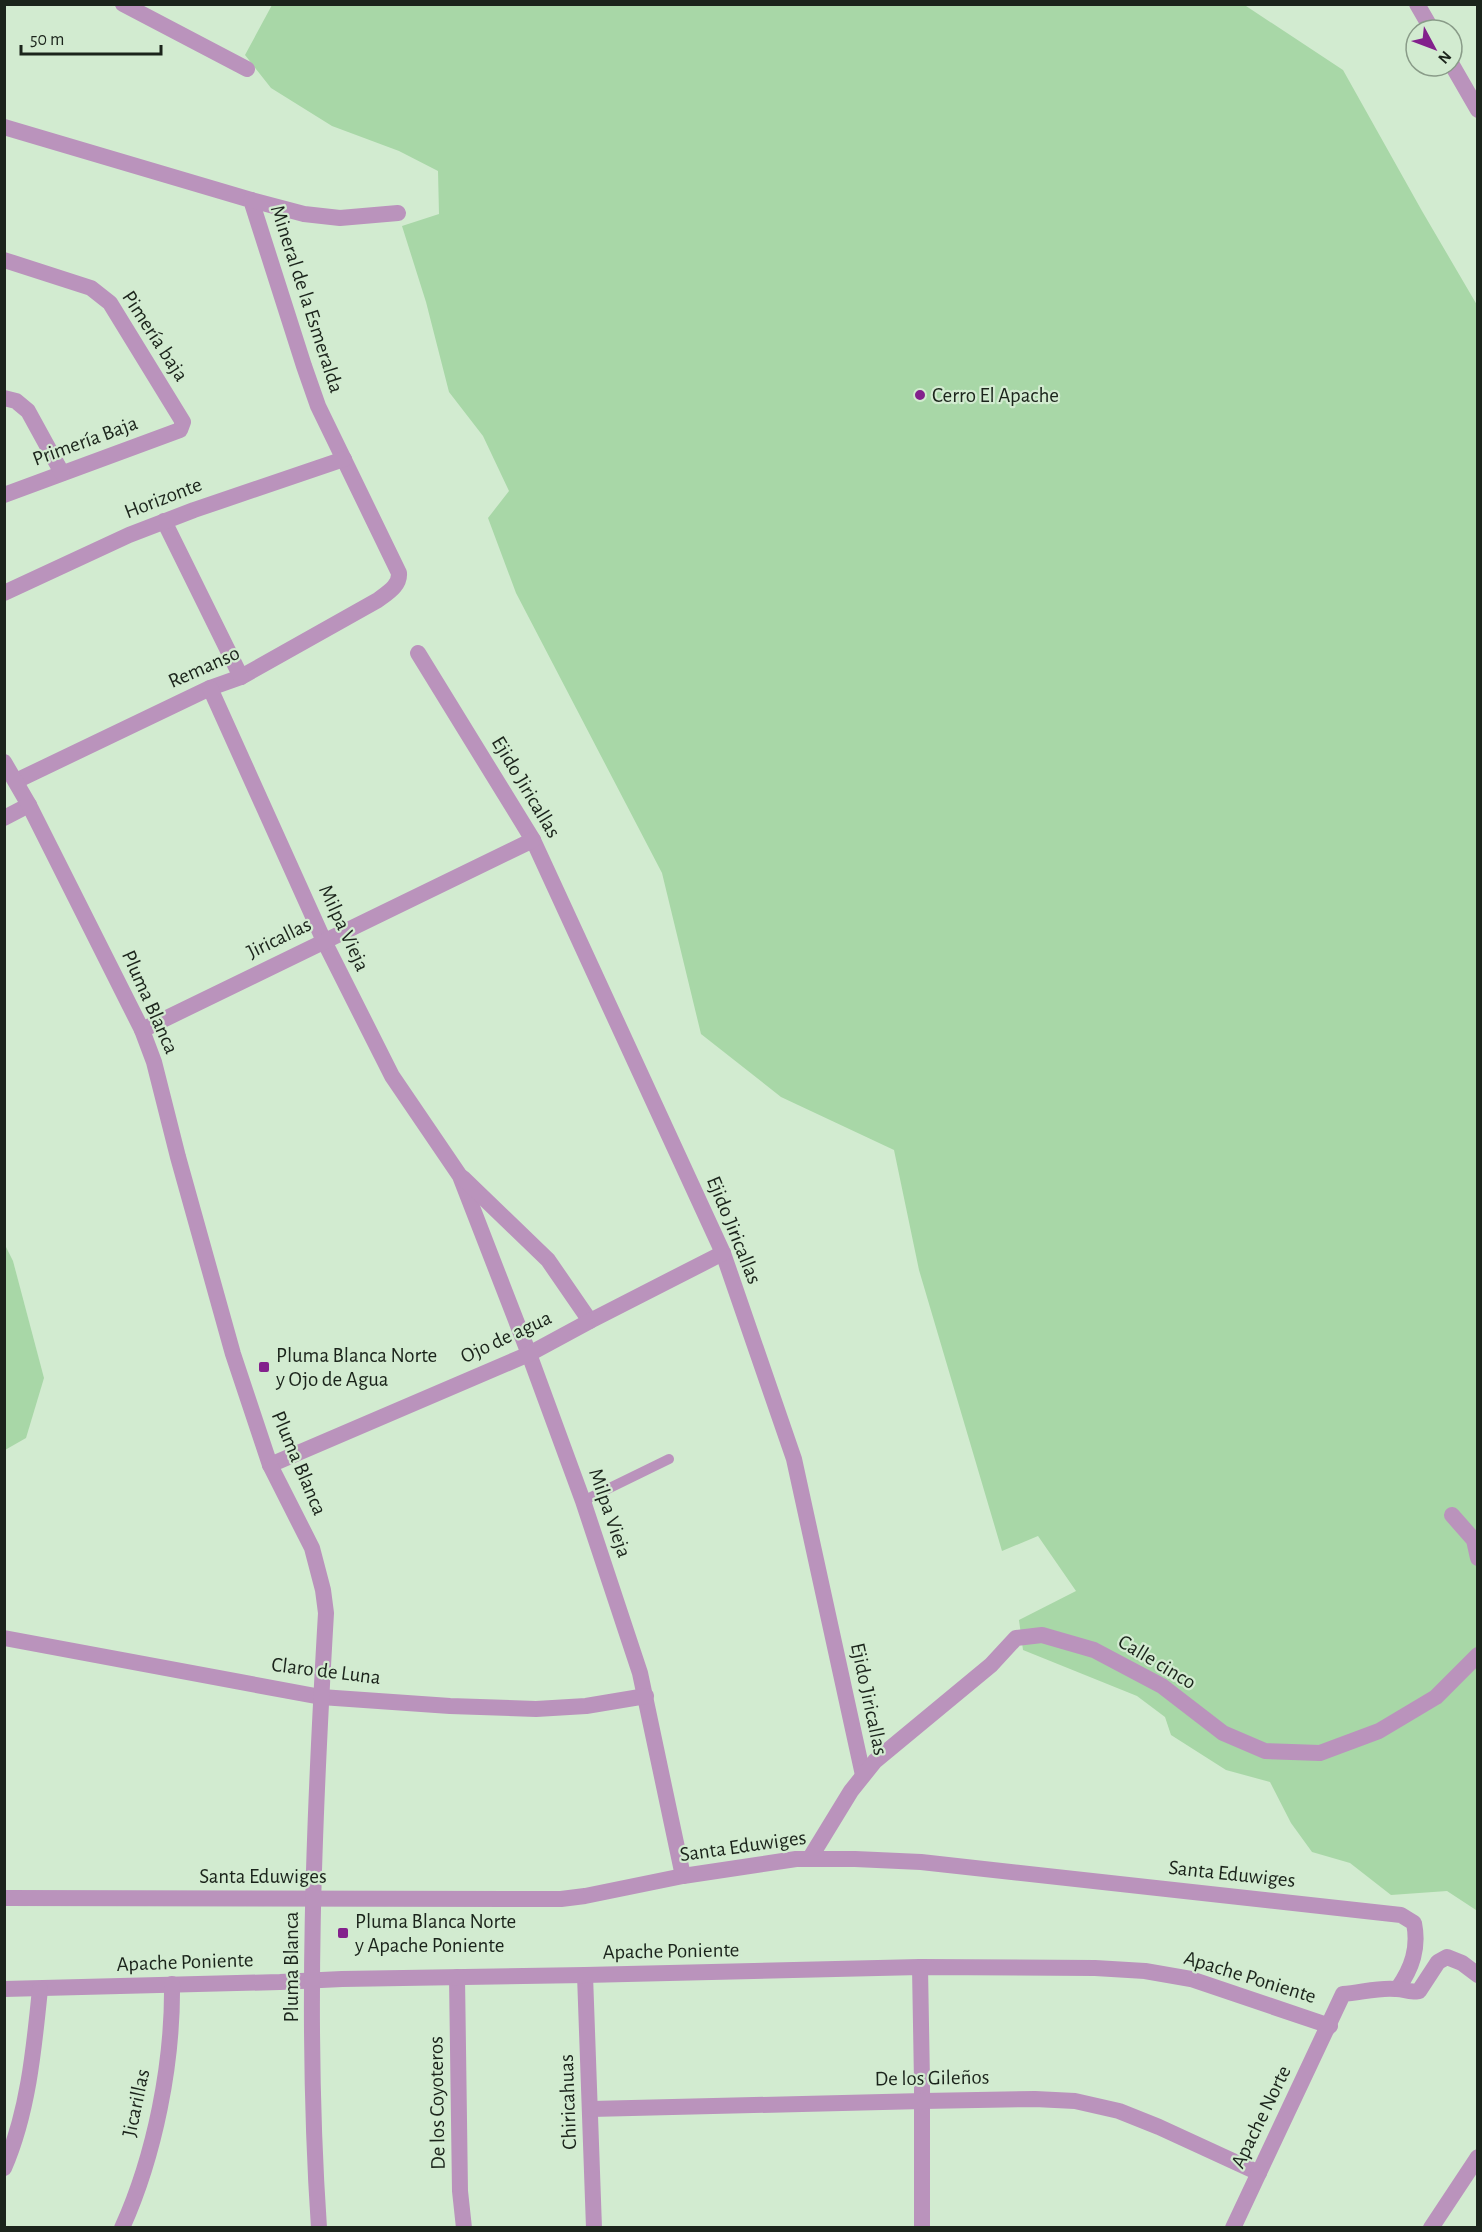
<svg xmlns="http://www.w3.org/2000/svg" width="1482" height="2232" viewBox="0 0 1482 2232" font-family="'Alegreya Sans',sans-serif">
	<rect width="100%" height="100%" fill="#d2ebd0"/>
	<g fill="#a8d7a7">
		<path d="M1243,4L1343,70L1422,211L1477,305L1476,1910L1447,1891L1391,1895L1350,1863L1312,1852L1291,1823L1270,1782L1226,1770L1171,1735L1165,1717L1137,1696L1023,1650L1019,1620L1076,1591L1038,1536L1002,1551L919,1270L894,1150L781,1097L701,1034L662,873L516,593L488,518L509,491L483,436L449,392L426,302L402,226L439,214L438,171L399,151L332,126L271,88L245,55L272,5Z"/>
		<path d="M4,1243L13,1261L44,1378L26,1438L5,1450Z"/>
	</g>
	<g fill="none" stroke-linecap="round" stroke-linejoin="round">
		<path stroke="#ba93bc" stroke-width="10" d="M583,1501L669,1459"/>
		<g stroke="#ba93bc" stroke-width="16">
			<path d="M123,4L247,69"/>
			<path d="M1417,4L1432,30"/>
			<path d="M1452,65L1478,110"/>
			<path d="M4,127L251,200L304,366L318,406L399,573C400,586 387,593 378,600L241,677L210,688L16,781"/>
			<path d="M251,200L304,214L340,218L398,213"/>
			<path d="M4,260L91,288L110,303L183,422L180,430L4,495"/>
			<path d="M4,398L16,401L28,411L62,473"/>
			<path d="M164,521L241,677"/>
			<path d="M4,593L129,535L194,510L344,459"/>
			<path d="M418,653L533,840L723,1253L794,1459L863,1775"/>
			<path d="M210,688L324,941L392,1076L460,1176L529,1354L583,1501L640,1673L683,1876"/>
			<path d="M4,818L29,805"/>
			<path d="M142,1030L533,840"/>
			<path d="M463,1178L548,1260L590,1321"/>
			<path d="M270,1465L529,1354L590,1321L723,1253"/>
			<path d="M1452,1515L1474,1540L1478,1558"/>
			<path d="M4,1638L321,1697L450,1706L536,1709L586,1706L646,1696"/>
			<path d="M810,1858L851,1791L875,1761L991,1665L1016,1638L1042,1635L1094,1650L1162,1686L1223,1733L1265,1751L1320,1753L1379,1731L1436,1697L1478,1655"/>
			<path d="M4,1898L561,1899L585,1896L683,1876L796,1859H855L921,1862L1401,1915L1414,1923C1419,1948 1412,1968 1398,1988"/>
			<path d="M920,1967L922,2082V2228"/>
			<path d="M585,1975L594,2228"/>
			<path d="M457,1977L460,2191L464,2228"/>
			<path d="M4,1989L280,1982L342,1979L585,1975L920,1967L1095,1968L1145,1971L1191,1979L1330,2026"/>
			<path d="M591,2109L923,2101L1035,2099L1075,2101L1119,2111L1159,2127L1259,2173"/>
			<path d="M4,2168C28,2113 34,2049 40,1989"/>
			<path d="M122,2228C155,2155 173,2063 172,1984"/>
			<path d="M1233,2228L1343,1994C1360,1993 1379,1987 1396,1989C1406,1989 1407,1993 1419,1991L1438,1962L1447,1957L1462,1963L1478,1975"/>
			<path d="M1431,2228L1478,2157"/>
		</g>
		<path stroke="#ba93bc" stroke-width="16" d="M4,762L29,805L142,1030L154,1062L178,1157L233,1354L270,1465L312,1548L323,1590L326,1613C314,1818 305,2023 319,2228"/>
	</g>
	<g fill="#83218c" stroke="#d2ebd0" stroke-width="2">
		<circle cx="920" cy="395" r="6"/>
		<rect x="258" y="1361" width="12" height="12" rx="3"/>
		<rect x="337" y="1927" width="12" height="12" rx="3"/>
	</g>
	<g text-anchor="middle" dominant-baseline="central" stroke-width="4.5" stroke-linejoin="round" paint-order="stroke">
		<g font-size="21" fill="#1b241b" stroke="#d2ebd0">
			<text transform="translate(307 299) rotate(72)">Mineral de la Esmeralda</text>
			<text transform="translate(155 336) rotate(57)">Pimería baja</text>
			<text transform="translate(85 441) rotate(-20)">Primería Baja</text>
			<text transform="translate(163 498) rotate(-21)">Horizonte</text>
			<text transform="translate(204 667) rotate(-24)">Remanso</text>
			<text transform="translate(526 787) rotate(59)">Ejido Jiricallas</text>
			<text transform="translate(344 928) rotate(65)">Milpa Vieja</text>
			<text transform="translate(279 938) rotate(-26)">Jiricallas</text>
			<text transform="translate(150 1002) rotate(66)">Pluma Blanca</text>
			<text transform="translate(734 1230) rotate(68)">Ejido Jiricallas</text>
			<text transform="translate(506 1337) rotate(-25)">Ojo de agua</text>
			<text transform="translate(299 1463) rotate(67)">Pluma Blanca</text>
			<text transform="translate(610 1513) rotate(71)">Milpa Vieja</text>
			<text transform="translate(1157 1662) rotate(31)">Calle cinco</text>
			<text transform="translate(326 1671) rotate(7)">Claro de Luna</text>
			<text transform="translate(869 1699) rotate(78)">Ejido Jiricallas</text>
			<text transform="translate(743 1846) rotate(-8)">Santa Eduwiges</text>
			<text transform="translate(1232 1874) rotate(6)">Santa Eduwiges</text>
			<text x="263" y="1876">Santa Eduwiges</text>
			<text transform="translate(671 1951) rotate(-1)">Apache Poniente</text>
			<text transform="translate(185 1962) rotate(-2)">Apache Poniente</text>
			<text transform="translate(291 1967) rotate(-90)">Pluma Blanca</text>
			<text transform="translate(1250 1977) rotate(17)">Apache Poniente</text>
			<text transform="translate(932 2078) rotate(-1)">De los Gileños</text>
			<text transform="translate(568 2102) rotate(-92)">Chiricahuas</text>
			<text transform="translate(136 2103) rotate(-78)">Jicarillas</text>
			<text transform="translate(437 2103) rotate(-91)">De los Coyoteros</text>
			<text transform="translate(1261 2117) rotate(-64)">Apache Norte</text>
		</g>
		<g font-size="21" fill="#1b241b" stroke="#d2ebd0" text-anchor="start">
			<text x="932" y="395">Cerro El Apache</text>
			<text x="276" y="1355">Pluma Blanca Norte<tspan x="276" dy="24">y Ojo de Agua</tspan></text>
			<text x="355" y="1921">Pluma Blanca Norte<tspan x="355" dy="24">y Apache Poniente</tspan></text>
		</g>
	</g>
	<rect width="1482" height="2232" fill="none" stroke="#1b241b" stroke-width="12"/>
	<g transform="translate(1434 48) rotate(131)"><circle r="28" fill="#d2ebd0" stroke="#899b88" stroke-width="1.5"/>
	<path d="M0-4.5L10 22L0 15L-10 22Z" fill="#83218c"/>
	<text y="-9" font-size="16" font-weight="bold" text-anchor="middle" fill="#1b241b">N</text>
	</g>
	<path d="M21 45v9h140v-9" fill="none" stroke="#1b241b" stroke-width="3"/>
	<text x="30" y="45" font-size="18" fill="#1b241b" stroke="#d2ebd0" stroke-width="4.5" paint-order="stroke">50 m</text>
</svg>
